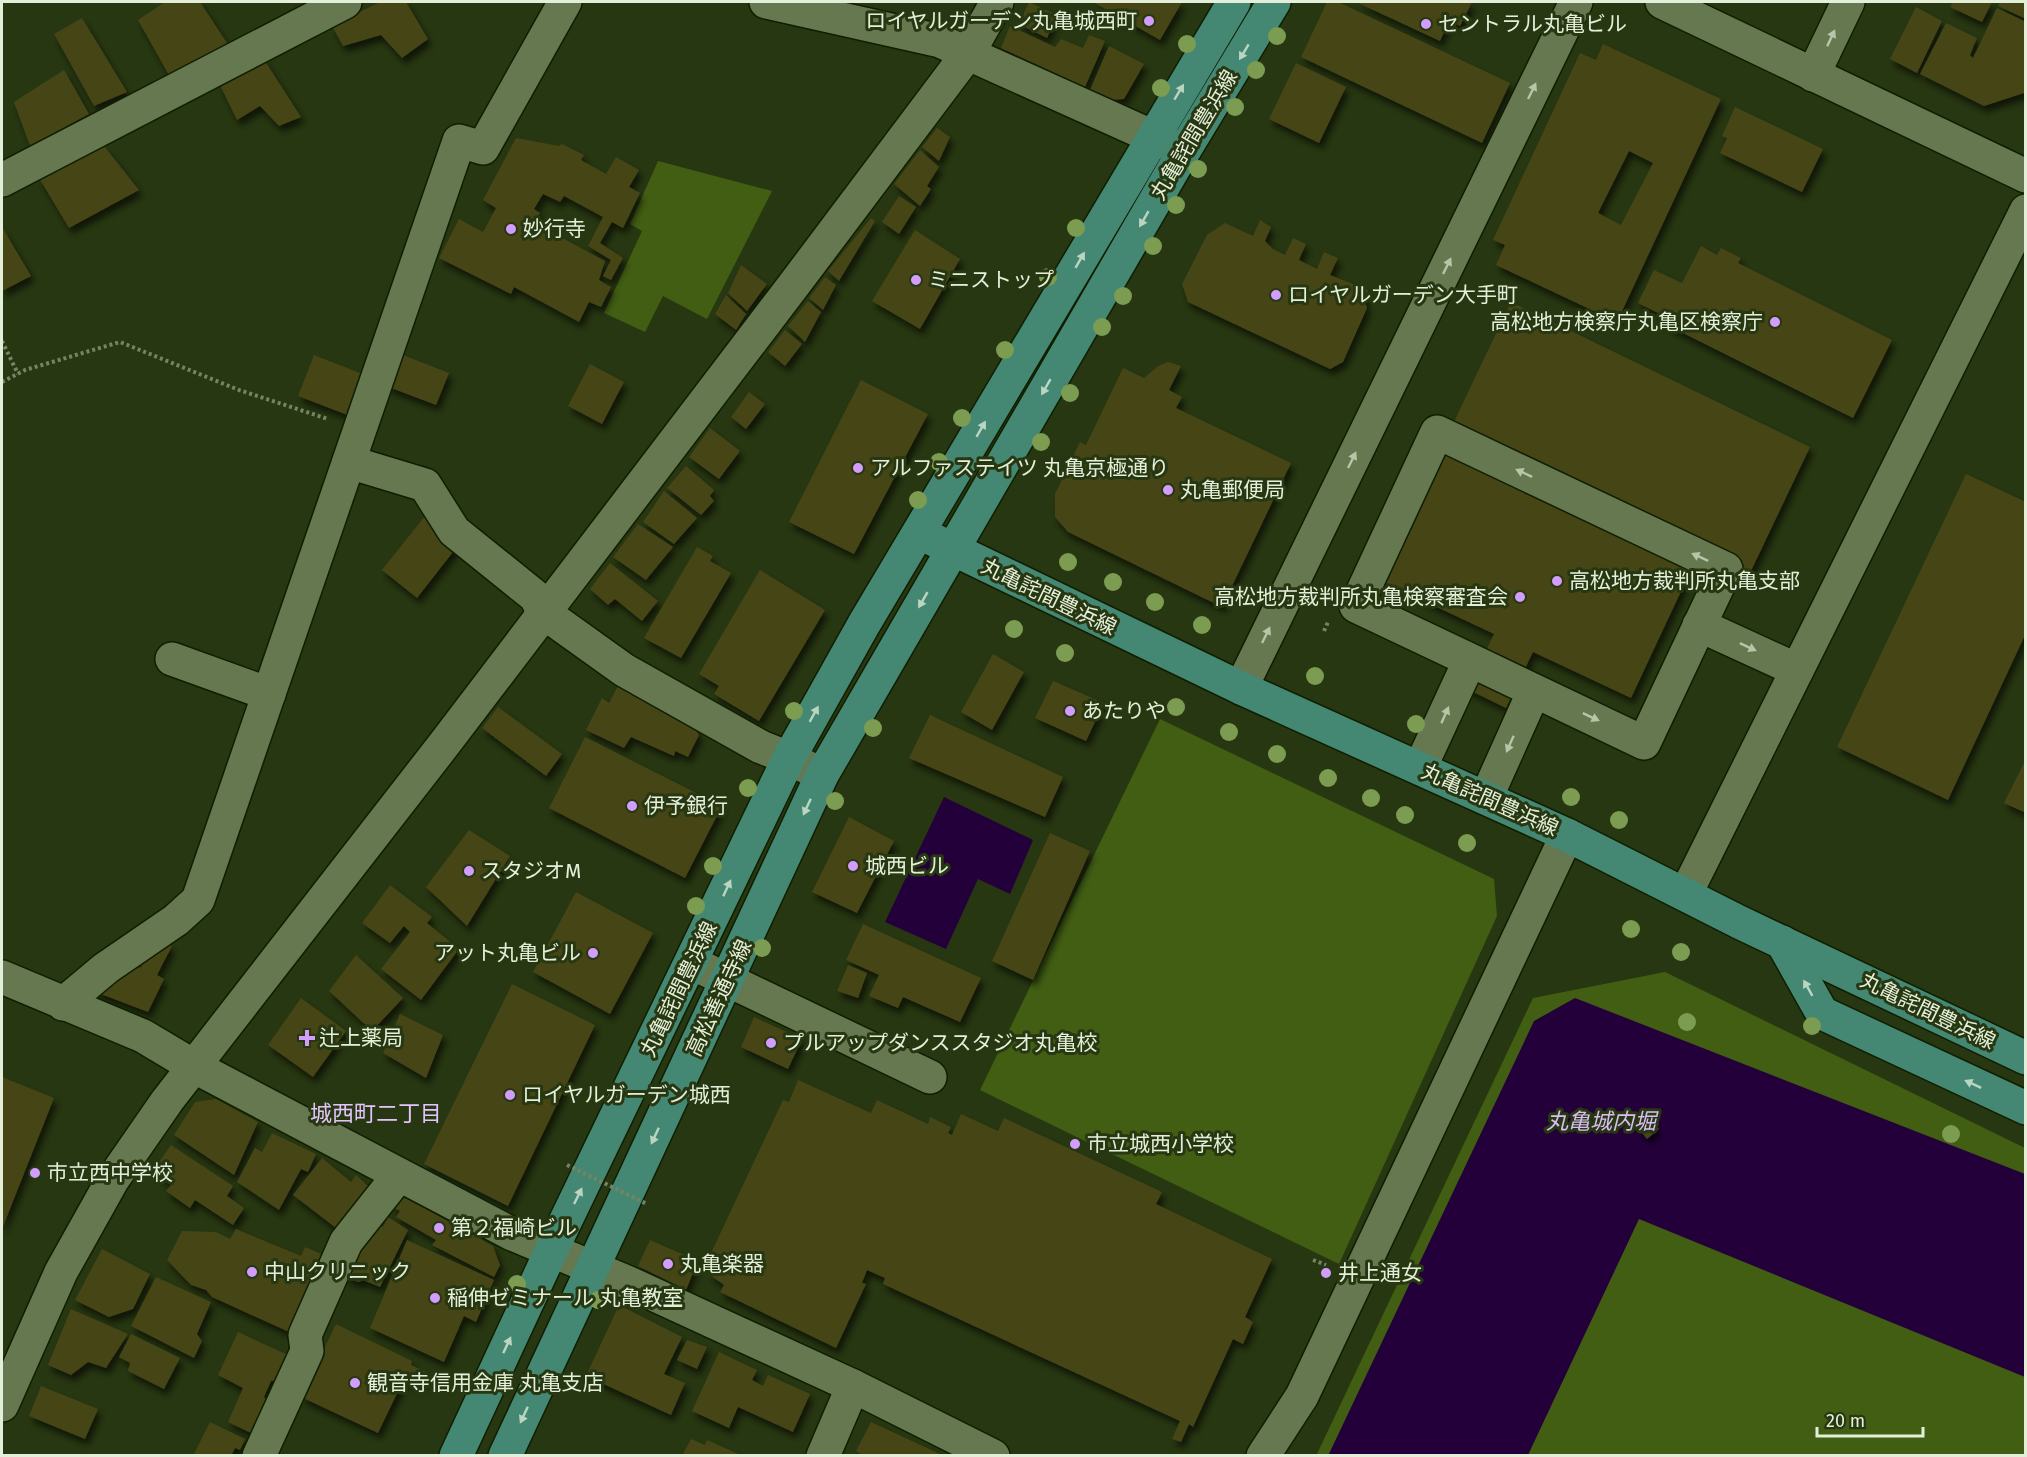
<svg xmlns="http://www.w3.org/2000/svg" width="2027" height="1457" viewBox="0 0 2027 1457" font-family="'Fira Sans','Noto Sans JP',sans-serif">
	<defs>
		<filter id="shadow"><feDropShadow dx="3.5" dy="6" stdDeviation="3" flood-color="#0009"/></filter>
	</defs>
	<rect width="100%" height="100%" fill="#273711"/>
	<g fill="#415e13">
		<path d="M658,161L772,191L707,319L663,296L645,332L604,313L642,231L630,224Z"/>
		<path d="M1160,719L1494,879L1497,916L1339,1264L980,1090Z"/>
		<path d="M1665,972L2025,1148V1455L1316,1456L1533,998Z"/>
	</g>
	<g fill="#24003a">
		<path d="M944,797L1033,840L1010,894L978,879L946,949L885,922Z"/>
		<path d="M1575,998L2025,1174V1377L1639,1219L1528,1455L1328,1456L1534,1021Z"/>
	</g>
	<g fill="#454518" fill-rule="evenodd" filter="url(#shadow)">
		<path d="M165,2H200L231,49L170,77L138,20Z"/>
		<path d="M380,2H406L428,39L402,58L381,35L343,46L332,26Z"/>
		<path d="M1029,2L1057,15L1047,38L1019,24Z"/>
		<path d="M1093,2H1182L1160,40Z"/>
		<path d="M1327,2H1338L1510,83L1482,143L1301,57Z"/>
		<path d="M1356,2H1472L1460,26L1449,21L1440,41Z"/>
		<path d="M1953,2H1992L1982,22L1950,7Z"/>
		<path d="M2000,2H2026V19L1998,6Z"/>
		<path d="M1916,7L1942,21L1917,73L1890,59Z"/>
		<path d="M1997,8L2026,22L2024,93L1984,106L1920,74L1946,23L1977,38L1970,55L1973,58Z"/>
		<path d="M82,18L127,92L94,106L54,34Z"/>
		<path d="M1010,26L1055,47L1061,39L1083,48L1089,35L1105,41L1085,87L1001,48Z"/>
		<path d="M1603,44L1721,99L1617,322L1496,265L1505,245L1493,240L1580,53L1596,60ZM1629,151L1653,163L1621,225L1598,213Z"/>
		<path d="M1109,46L1144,64L1124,99L1110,100L1090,90Z"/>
		<path d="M263,58L301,117L279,126L260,106L237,120L219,83Z"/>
		<path d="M1296,63L1346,87L1319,143L1269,119Z"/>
		<path d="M64,70L89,114L30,146L14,102Z"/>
		<path d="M1735,107L1823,149L1802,192L1720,153L1727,138L1722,136Z"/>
		<path d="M937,128L950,137L939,161L922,147Z"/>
		<path d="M516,138L559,146L562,144L584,155L581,160L606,174L616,157L639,170L629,187L640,193L623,228L612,222L600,243L623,258L611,280L603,276L611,260L588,246L603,217L564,196L560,202L543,194L534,209L540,213L532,225L540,230L542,227L605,261L599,280L611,287L601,307L589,302L579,322L514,287L511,294L439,258L459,219L483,232L496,208L483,200Z"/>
		<path d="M104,146L139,190L69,228L39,178Z"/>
		<path d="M920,150L939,167L927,186L931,189L920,206L894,184Z"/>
		<path d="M899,196L916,207L899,234L882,222Z"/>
		<path d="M871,218L875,221L839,281L828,271Z"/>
		<path d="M1260,220L1271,227L1265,241L1273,249L1285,255L1293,238L1306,244L1299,260L1317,269L1324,252L1338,258L1330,275L1368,290L1364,299L1367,308L1343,362L1330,369L1188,302L1182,284L1207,235L1225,223L1253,236Z"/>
		<path d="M2,227L31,276L2,291Z"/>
		<path d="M915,230L960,259L920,329L872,301Z"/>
		<path d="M1701,246L1717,255L1721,248L1741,258L1738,263L1892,340L1853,418L1663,323L1666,317L1638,303L1654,270L1682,283Z"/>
		<path d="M741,265L767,284L747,311L728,293Z"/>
		<path d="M825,277L836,285L823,310L809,298Z"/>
		<path d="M726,295L746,314L736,330L715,314Z"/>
		<path d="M808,301L821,312L805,342L788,326Z"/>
		<path d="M1511,302L1810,447L1750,573L1451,428Z"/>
		<path d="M785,330L802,344L785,366L768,352Z"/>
		<path d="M398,353L449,373L436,405L386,386Z"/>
		<path d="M314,355L365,375L350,416L298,396Z"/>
		<path d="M1168,362L1181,366L1169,390L1182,397L1176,408L1291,463L1222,607L1068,532L1055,517V494L1080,442L1086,445L1123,368L1144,378L1158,366Z"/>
		<path d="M590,364L624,382L602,424L568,406Z"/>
		<path d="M861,380L928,414L854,554L789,522Z"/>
		<path d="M749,392L765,404L746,429L731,417Z"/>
		<path d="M710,428L740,451L719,479L689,457Z"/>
		<path d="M1447,453L1692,568L1631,698L1533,652L1506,708L1467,689L1494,634L1386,583Z"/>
		<path d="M686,466L714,490L710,496L714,501L701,515L667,488Z"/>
		<path d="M1966,474L2026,502V633L1948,800L1837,747Z"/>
		<path d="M664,491L697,518L674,544L643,522Z"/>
		<path d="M425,516L460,543L417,598L382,570Z"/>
		<path d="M638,524L673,547L646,580L613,557Z"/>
		<path d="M697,547L713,556L710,561L731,573L681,658L644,638Z"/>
		<path d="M610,563L658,601L642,621L615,599L608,605L590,589Z"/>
		<path d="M760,570L825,610L759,721L714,694L719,686L699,674Z"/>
		<path d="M993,654L1024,672L992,730L961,712Z"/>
		<path d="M1053,681L1104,703L1086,741L1035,718Z"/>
		<path d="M620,682L697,725L695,729L699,735L688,757L675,751L674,756L631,737L624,748L586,730L602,698L609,703Z"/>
		<path d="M498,707L562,754L546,776L482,728Z"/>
		<path d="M930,715L1063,777L1045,817L909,758Z"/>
		<path d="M585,737L722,806L685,878L549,808Z"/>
		<path d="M2026,759V813L2004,803Z"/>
		<path d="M849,817L894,841L857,913L812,892Z"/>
		<path d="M469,830L510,856L467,926L426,887Z"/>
		<path d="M1050,833L1090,851L1033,980L992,961Z"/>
		<path d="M390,885L432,917L427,923L459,949L421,1000L381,969L410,932L404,926L390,943L362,923Z"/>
		<path d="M576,892L653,933L610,1014L533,972Z"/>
		<path d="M863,924L981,978L960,1022L903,997L898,1008L869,996L879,975L846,960Z"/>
		<path d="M163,941L172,946L157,975L164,979L148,1012L93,991L130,963L141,968L148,951Z"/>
		<path d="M356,955L403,998L372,1031L329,991Z"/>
		<path d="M848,965L867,973L858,998L837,991Z"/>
		<path d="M512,984L595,1025L508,1206L424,1164Z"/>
		<path d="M301,998L346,1031L313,1077L268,1045Z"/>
		<path d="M400,1014L443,1035L426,1078L383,1053Z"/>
		<path d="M754,1017L802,1039L788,1069L741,1047Z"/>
		<path d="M2,1077L54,1098L2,1229Z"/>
		<path d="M798,1080L871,1113L877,1100L928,1124L930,1117L951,1127L948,1133L952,1135L961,1114L998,1131L1004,1118L1162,1192L1156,1204L1272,1259L1245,1317L1253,1322L1243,1344L1233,1339L1193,1427L1189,1424L1181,1442L1172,1439L1180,1421L883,1284L885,1278L867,1270L862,1283L866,1284L836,1348L720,1292L724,1285L710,1275L718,1255L712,1251L783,1100L789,1102Z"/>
		<path d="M216,1099L258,1122L234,1175L174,1135L195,1102Z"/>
		<path d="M1650,1119L1659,1129L1647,1139L1638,1128Z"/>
		<path d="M272,1133L316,1154L308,1172L301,1169L279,1210L237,1182L255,1148L262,1152Z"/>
		<path d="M171,1145L233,1186L227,1196L244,1208L233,1225L195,1200L190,1208L166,1191L172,1184L152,1172Z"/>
		<path d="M322,1158L351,1182L356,1175L372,1190L340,1231L293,1195Z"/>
		<path d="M399,1194L493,1246L500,1265L494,1277L432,1245L436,1240L396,1217L400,1211L392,1207Z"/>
		<path d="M388,1217L408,1230L380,1287L363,1280L359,1282L345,1278L370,1220L383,1227Z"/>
		<path d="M236,1229L301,1256L305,1247L331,1258L298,1336L212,1297L206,1290L191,1285L167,1260L182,1231L216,1232L230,1239Z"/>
		<path d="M407,1240L494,1280L476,1322L464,1316L444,1362L370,1328Z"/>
		<path d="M650,1240L698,1261L686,1290L638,1266Z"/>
		<path d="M102,1249L150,1274L133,1309L109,1317L75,1300Z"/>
		<path d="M156,1277L211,1302L197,1334L202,1341L194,1358L131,1326Z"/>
		<path d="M619,1305L682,1337L664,1374L685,1383L671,1415L586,1376Z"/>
		<path d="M71,1309L128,1334L106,1368L88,1362L71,1375L48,1365Z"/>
		<path d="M336,1324L412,1361L411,1365L426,1372L420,1386L404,1379L378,1433L301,1397Z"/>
		<path d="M238,1332L288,1355L276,1381H271L264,1397L268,1401L253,1434L228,1422L243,1388L218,1375Z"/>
		<path d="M131,1334L180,1358L164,1389L128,1371L130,1363L119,1357Z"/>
		<path d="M687,1340L707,1347L697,1369L677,1360Z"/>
		<path d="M719,1352L757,1370L752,1380L763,1386L768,1375L810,1394L793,1432L738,1407L729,1428L692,1411Z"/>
		<path d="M41,1386L98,1409L85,1439L29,1416Z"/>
		<path d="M210,1422L245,1439L240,1450L235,1448L231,1456H193Z"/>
		<path d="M871,1422L940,1454V1456H864L856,1451Z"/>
		<path d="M691,1439L705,1445L707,1440L743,1456H682Z"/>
	</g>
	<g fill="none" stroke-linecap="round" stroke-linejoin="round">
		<g stroke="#101e00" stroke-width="36">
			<g id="minor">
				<path d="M766,2L940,41L1180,149"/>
				<path d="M1662,2L2026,176"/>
				<path d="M1813,75L1848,2"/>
				<path d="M2,180L345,2"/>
				<path d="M349,462L425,485L454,531L536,597L543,612L624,670L761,747L789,758L822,775"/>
				<path d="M1699,625L1797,670"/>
				<path d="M172,659L269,694"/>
				<path d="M1241,688L1576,2"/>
				<path d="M1420,768L1470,660L1644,743L1726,569L1437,432L1356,606L1470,660"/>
				<path d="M1486,798L1534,691"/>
				<path d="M1686,893L2026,211"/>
				<path d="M692,963L930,1077"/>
				<path d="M2,977L143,1036L195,1067L510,1233L629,1283L853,1386L993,1456"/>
				<path d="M63,1004L106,968L176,920L198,900L459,141L483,148L565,2"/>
				<path d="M2,1405L61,1272L113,1179L167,1101L445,743L796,282L969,52L997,2"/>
				<path d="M259,1456L307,1351L305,1335L346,1242L399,1175"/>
				<path d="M823,1456L853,1386"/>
				<path d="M1263,1456L1302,1396L1567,835"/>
			</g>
		</g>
		<g stroke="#101e00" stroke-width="36">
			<g id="major">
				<path d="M932,539L1241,688L1567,835L1739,922L2026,1058"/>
				<path d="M1782,942L1822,1013L2026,1108"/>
				<path d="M456,1456L552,1249L789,758L864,624L1234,2"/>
				<path d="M505,1456L822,775L1184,151L1274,2"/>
			</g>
		</g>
		<g stroke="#768464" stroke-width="4" stroke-dasharray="3 3" stroke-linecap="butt">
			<path d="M2,341L18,374"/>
			<path d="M2,382L25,370L120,342L239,390L328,419"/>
			<path d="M1324,631L1328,622"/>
			<path d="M1313,1260L1326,1265"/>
		</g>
		<use href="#minor" stroke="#657850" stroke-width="33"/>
		<use href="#major" stroke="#448874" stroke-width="33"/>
		<path stroke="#768464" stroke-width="4" stroke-dasharray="3 3" stroke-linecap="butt" d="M567,1165L647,1204"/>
	</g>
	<g fill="#7c9c52">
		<circle cx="1277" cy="36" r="9"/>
		<circle cx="1187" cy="44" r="9"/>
		<circle cx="1256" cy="70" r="9"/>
		<circle cx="1161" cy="88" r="9"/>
		<circle cx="1235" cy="107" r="9"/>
		<circle cx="1198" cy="169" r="9"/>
		<circle cx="1176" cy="205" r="9"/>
		<circle cx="1076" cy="228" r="9"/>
		<circle cx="1153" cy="246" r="9"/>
		<circle cx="1048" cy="277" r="9"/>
		<circle cx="1123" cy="296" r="9"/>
		<circle cx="1102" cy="327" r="9"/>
		<circle cx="1005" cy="350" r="9"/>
		<circle cx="1070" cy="393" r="9"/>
		<circle cx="962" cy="418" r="9"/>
		<circle cx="1041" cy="442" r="9"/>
		<circle cx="939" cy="462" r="9"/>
		<circle cx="918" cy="500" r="9"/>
		<circle cx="1068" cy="562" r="9"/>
		<circle cx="1113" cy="582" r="9"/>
		<circle cx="1155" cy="602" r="9"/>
		<circle cx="1202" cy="625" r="9"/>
		<circle cx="1014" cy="629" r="9"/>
		<circle cx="1065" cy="653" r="9"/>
		<circle cx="1315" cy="676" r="9"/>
		<circle cx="1176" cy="707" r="9"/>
		<circle cx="794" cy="711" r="9"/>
		<circle cx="1416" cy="724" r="9"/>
		<circle cx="873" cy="728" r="9"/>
		<circle cx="1229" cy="732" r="9"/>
		<circle cx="1277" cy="754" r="9"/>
		<circle cx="1328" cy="778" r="9"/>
		<circle cx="748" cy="788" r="9"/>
		<circle cx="1571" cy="797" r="9"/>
		<circle cx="1371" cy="798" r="9"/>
		<circle cx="835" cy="801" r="9"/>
		<circle cx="1405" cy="815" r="9"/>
		<circle cx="1619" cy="820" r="9"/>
		<circle cx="1467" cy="843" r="9"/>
		<circle cx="713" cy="866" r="9"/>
		<circle cx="696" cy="906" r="9"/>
		<circle cx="1631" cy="929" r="9"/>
		<circle cx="762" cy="948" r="9"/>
		<circle cx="1681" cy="952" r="9"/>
		<circle cx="1687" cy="1022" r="9"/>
		<circle cx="1812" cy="1026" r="9"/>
		<circle cx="1951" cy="1134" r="9"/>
		<circle cx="517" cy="1284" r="9"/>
		<circle cx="598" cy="1300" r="9"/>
	</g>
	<defs><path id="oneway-solid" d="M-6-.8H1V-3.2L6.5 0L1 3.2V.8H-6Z" transform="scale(1.5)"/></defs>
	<g fill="#b8c5a9">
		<use href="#oneway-solid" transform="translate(1831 38) rotate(-65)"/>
		<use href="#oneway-solid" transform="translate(1532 91) rotate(-64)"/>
		<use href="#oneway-solid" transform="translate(1447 266) rotate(-64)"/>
		<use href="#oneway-solid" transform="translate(1352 460) rotate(-64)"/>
		<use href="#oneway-solid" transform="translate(1524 473) rotate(-155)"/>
		<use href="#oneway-solid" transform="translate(1700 557) rotate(-155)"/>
		<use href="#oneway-solid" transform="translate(1266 635) rotate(-64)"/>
		<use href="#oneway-solid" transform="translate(1748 647) rotate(25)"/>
		<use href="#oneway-solid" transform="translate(1445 715) rotate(-66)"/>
		<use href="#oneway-solid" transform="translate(1591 717) rotate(25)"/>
		<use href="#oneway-solid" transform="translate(1510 744) rotate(114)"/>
	</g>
	<g fill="#bcd5c0">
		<use href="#oneway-solid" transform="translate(1244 52) rotate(121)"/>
		<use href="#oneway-solid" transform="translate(1179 92) rotate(-59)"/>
		<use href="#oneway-solid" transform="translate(1144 219) rotate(120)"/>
		<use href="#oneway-solid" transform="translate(1080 260) rotate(-60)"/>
		<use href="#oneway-solid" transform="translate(1046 387) rotate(120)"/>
		<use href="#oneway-solid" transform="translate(981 429) rotate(-60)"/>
		<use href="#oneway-solid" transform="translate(923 600) rotate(120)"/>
		<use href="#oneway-solid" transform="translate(814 714) rotate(-61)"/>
		<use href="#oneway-solid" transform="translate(807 807) rotate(115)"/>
		<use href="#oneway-solid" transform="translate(727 888) rotate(-65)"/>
		<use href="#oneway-solid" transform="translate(1808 988) rotate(-119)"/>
		<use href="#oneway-solid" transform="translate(1973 1084) rotate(-155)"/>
		<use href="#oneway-solid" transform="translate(655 1136) rotate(115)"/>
		<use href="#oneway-solid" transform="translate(578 1196) rotate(-64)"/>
		<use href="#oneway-solid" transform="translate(507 1345) rotate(-65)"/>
		<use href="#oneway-solid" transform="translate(524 1415) rotate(115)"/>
	</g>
	<g fill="#d29dfd" stroke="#273711" stroke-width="2">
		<circle cx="1149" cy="21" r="6"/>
		<circle cx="1426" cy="24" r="6"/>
		<circle cx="511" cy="229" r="6"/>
		<circle cx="916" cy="280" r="6"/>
		<circle cx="1276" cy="295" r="6"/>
		<circle cx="1775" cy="322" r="6"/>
		<circle cx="858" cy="468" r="6"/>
		<circle cx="1168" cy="490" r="6"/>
		<circle cx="1557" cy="581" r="6"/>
		<circle cx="1520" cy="597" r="6"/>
		<circle cx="1070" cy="711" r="6"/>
		<circle cx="632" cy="806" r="6"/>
		<circle cx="853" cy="866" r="6"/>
		<circle cx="469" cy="871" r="6"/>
		<circle cx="593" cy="953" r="6"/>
		<path d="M304 1029h6v6h6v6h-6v6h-6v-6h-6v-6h6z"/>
		<circle cx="771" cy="1043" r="6"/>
		<circle cx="510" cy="1095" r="6"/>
		<circle cx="1075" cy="1144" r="6"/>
		<circle cx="35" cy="1173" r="6"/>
		<circle cx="439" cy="1228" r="6"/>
		<circle cx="668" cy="1264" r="6"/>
		<circle cx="252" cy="1272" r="6"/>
		<circle cx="1326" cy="1273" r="6"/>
		<circle cx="435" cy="1298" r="6"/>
		<circle cx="355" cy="1383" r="6"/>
	</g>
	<g text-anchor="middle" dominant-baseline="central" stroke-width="6" stroke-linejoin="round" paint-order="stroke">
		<g font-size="21" fill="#e4efd9" stroke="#273711" text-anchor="start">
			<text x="1137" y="21" text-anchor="end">ロイヤルガーデン丸亀城西町</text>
			<text x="1438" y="24">セントラル丸亀ビル</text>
			<text x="523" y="229">妙行寺</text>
			<text x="928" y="280">ミニストップ</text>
			<text x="1288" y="295">ロイヤルガーデン大手町</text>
			<text x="1763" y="322" text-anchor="end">高松地方検察庁丸亀区検察庁</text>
			<text x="870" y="468">アルファステイツ 丸亀京極通り</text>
			<text x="1180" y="490">丸亀郵便局</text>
			<text x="1569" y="581">高松地方裁判所丸亀支部</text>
			<text x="1508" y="597" text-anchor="end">高松地方裁判所丸亀検察審査会</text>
			<text x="1082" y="711">あたりや</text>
			<text x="644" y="806">伊予銀行</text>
			<text x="865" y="866">城西ビル</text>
			<text x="481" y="871">スタジオM</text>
			<text x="581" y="953" text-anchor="end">アット丸亀ビル</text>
			<text x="319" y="1038">辻上薬局</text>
			<text x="783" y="1043">プルアップダンススタジオ丸亀校</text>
			<text x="522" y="1095">ロイヤルガーデン城西</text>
			<text x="1087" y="1144">市立城西小学校</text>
			<text x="47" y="1173">市立西中学校</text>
			<text x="451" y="1228">第２福崎ビル</text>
			<text x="680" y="1264">丸亀楽器</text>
			<text x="264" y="1272">中山クリニック</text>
			<text x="1338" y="1273">井上通女</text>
			<text x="447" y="1298">稲伸ゼミナール 丸亀教室</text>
			<text x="367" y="1383">観音寺信用金庫 丸亀支店</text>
		</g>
		<g font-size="21" fill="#e4efd9" stroke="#273711">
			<text transform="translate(1194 135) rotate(-59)">丸亀詫間豊浜線</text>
			<text transform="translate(1049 597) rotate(26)">丸亀詫間豊浜線</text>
			<text transform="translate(1490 800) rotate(24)">丸亀詫間豊浜線</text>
			<text transform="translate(679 989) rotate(-64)">丸亀詫間豊浜線</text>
			<text transform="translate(719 998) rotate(-65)">高松善通寺線</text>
			<text transform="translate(1928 1011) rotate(26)">丸亀詫間豊浜線</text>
		</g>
		<g font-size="22" fill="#e0c4fa" stroke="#273711">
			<text x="376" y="1113">城西町二丁目</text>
		</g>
		<g font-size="22" font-style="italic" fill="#dabcf5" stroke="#273711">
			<text x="1601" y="1121">丸亀城内堀</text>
		</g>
	</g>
	<rect width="2027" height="1457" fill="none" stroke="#e4efd9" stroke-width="6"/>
	<path d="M1817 1427v9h106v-9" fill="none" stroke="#e4efd9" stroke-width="3"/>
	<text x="1826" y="1427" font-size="18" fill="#e4efd9" stroke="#273711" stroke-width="4.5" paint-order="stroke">20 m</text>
</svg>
